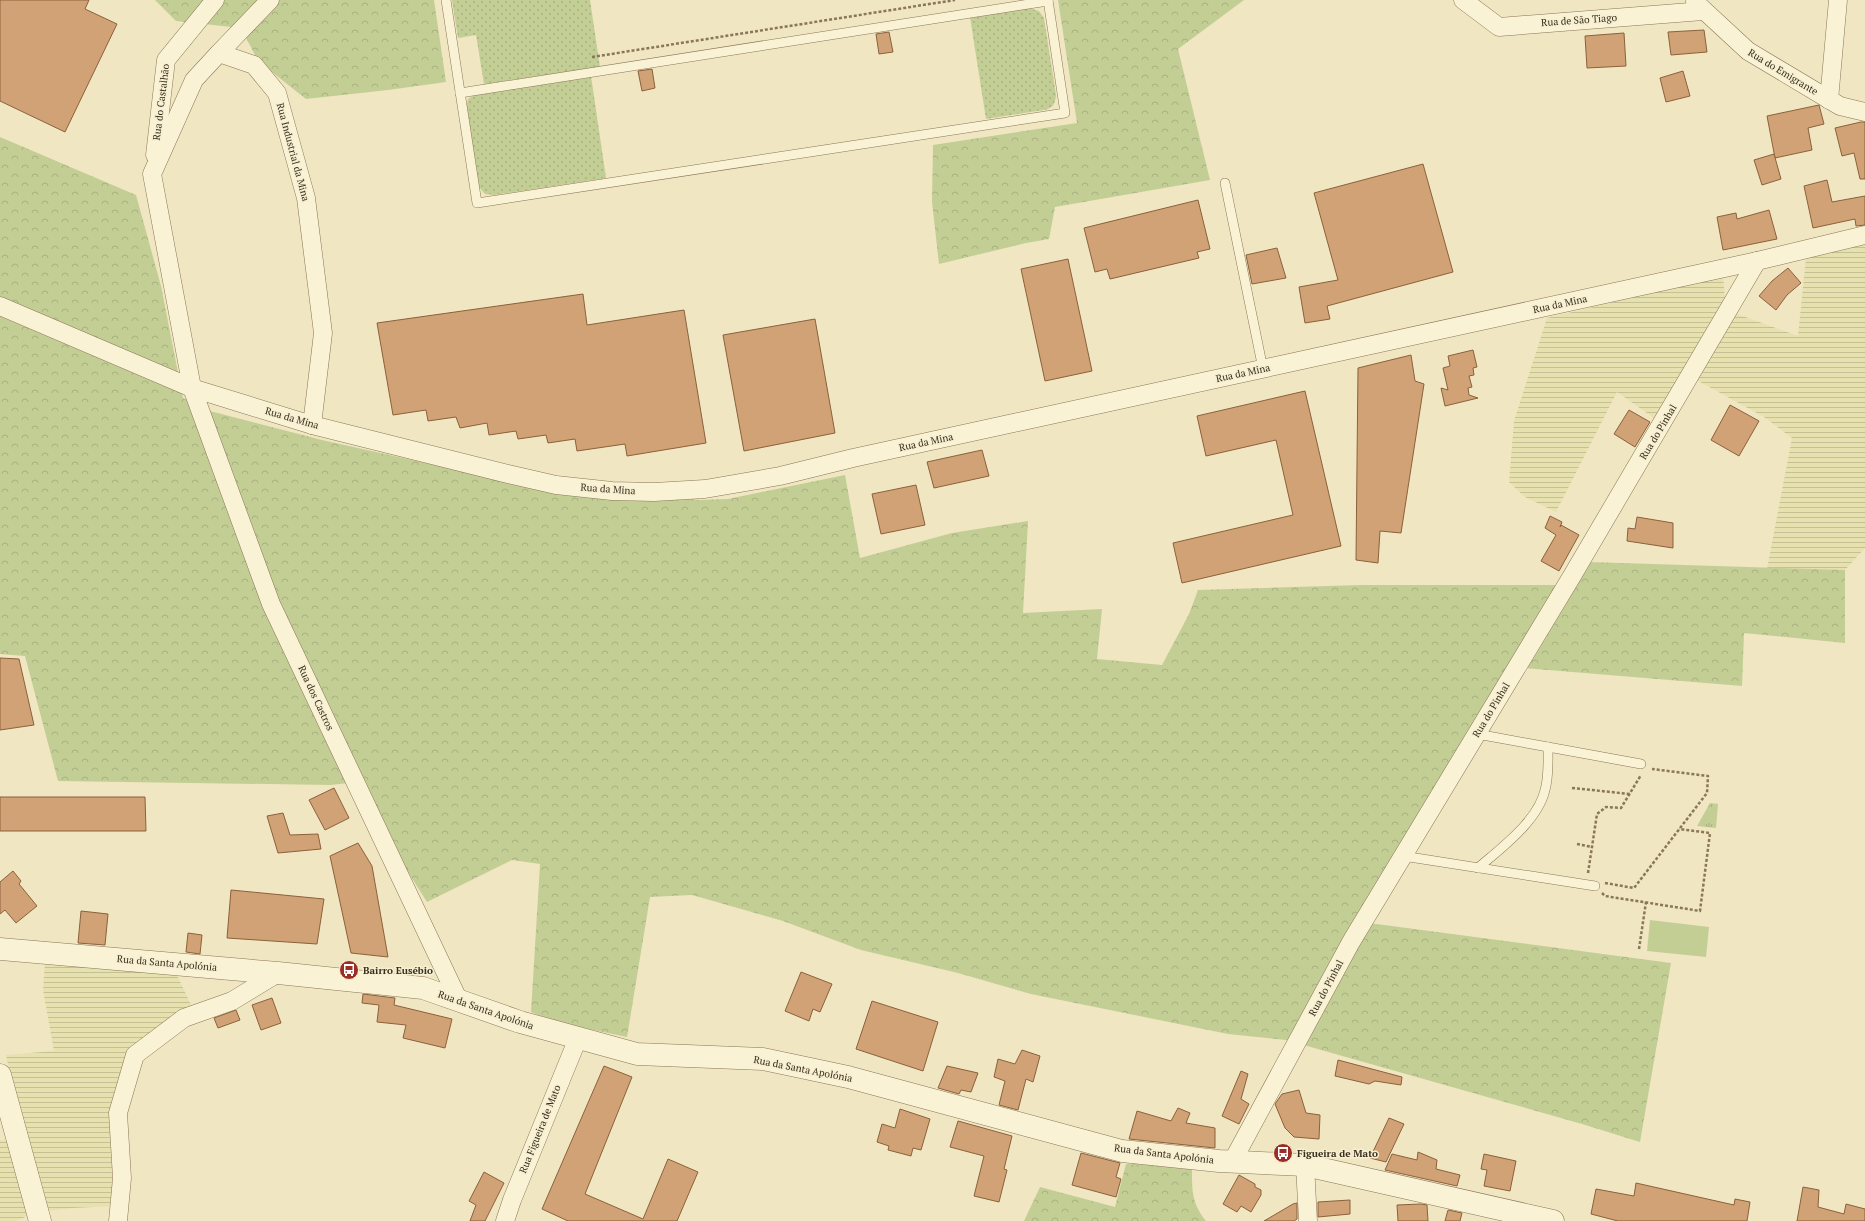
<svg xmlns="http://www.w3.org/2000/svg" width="1865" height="1221" viewBox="0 0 1865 1221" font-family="'PT Serif',serif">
	<defs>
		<pattern id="farmland-rules" width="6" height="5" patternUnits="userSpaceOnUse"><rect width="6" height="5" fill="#e6e1ae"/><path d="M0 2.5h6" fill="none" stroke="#c6c195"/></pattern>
		<pattern id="grass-dots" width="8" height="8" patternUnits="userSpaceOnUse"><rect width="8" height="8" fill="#c3ce95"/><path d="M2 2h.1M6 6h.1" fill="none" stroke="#a8b180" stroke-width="1.8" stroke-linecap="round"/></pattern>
		<pattern id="forest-crowns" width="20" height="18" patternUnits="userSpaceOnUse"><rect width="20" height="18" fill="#c3ce95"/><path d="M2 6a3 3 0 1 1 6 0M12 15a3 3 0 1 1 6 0" fill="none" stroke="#a8b180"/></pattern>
		<pattern id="park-tufts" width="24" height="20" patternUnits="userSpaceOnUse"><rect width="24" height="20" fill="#c3ce95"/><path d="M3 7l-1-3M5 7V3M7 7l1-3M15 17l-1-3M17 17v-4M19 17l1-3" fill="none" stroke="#a8b180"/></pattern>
	</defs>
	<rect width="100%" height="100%" fill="#f0e6c1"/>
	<g fill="url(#farmland-rules)">
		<path d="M1865,244V548L1845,570L1767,569L1792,438L1764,417L1682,372L1654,418L1617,392L1556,512L1525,497L1509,482L1514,421L1547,318L1723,276L1726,310L1798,336L1806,258Z"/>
		<path d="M45,963L176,973L194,1011L126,1060L111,1148L114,1206L73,1208L38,1212L15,1221H0V1140H23L6,1055L54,1051L43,990Z"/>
	</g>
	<g fill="url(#grass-dots)">
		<path d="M452,0H590L600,67L484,84L476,35L458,38Z"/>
		<path d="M1029,8L1039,11L1044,18L1056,95C1055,104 1053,108 1044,110L986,119L970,17Z"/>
		<path d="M591,76L606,178L494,195L485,194L478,186L466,109L468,99L476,94Z"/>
	</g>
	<g fill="url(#forest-crowns)">
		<path d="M155,0H434L446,82L388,90L306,99L258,61L241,28L176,21Z"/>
		<path d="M1058,0H1244L1178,49L1210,180L1055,207L1049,239L1026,243L939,264L932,202L933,145L1077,123Z"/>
		<path d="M0,137L136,195L161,286L183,398L206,410L322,440L430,464L563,489L701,500L728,499L845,475L860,558L952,533L1028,521L1023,613L1102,609L1097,659L1162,665L1189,614L1198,590L1361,585H1558L1588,562L1845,570V643L1744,633L1742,686L1513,667L1369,923L1671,963L1640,1142L1582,1124L1286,1040L1228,1034L1031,994L958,973L861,950L783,921L692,895L650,897L627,1037C595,1030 561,1025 531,1012L540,864L512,860L427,902L370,812L357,782L331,785L58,781L25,656L0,654Z"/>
		<path d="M1126,1164L1192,1166C1192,1189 1191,1202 1206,1221H1024L1040,1187L1115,1207Z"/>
	</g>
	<path fill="url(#park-tufts)" d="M1710,803L1718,804L1716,828L1697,826Z"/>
	<path fill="#c3ce95" d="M1650,920L1709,927L1706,957L1647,951Z"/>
	<g fill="#d0a275" stroke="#8b613c">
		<path d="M0,0H89L85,9L117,24L65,132L0,101Z"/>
		<path d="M1704,30L1707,52L1671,55L1668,32Z"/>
		<path d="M889,32L893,52L879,54L876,34Z"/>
		<path d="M1624,33L1626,66L1587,68L1585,36Z"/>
		<path d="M652,69L655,88L642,91L638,71Z"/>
		<path d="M1683,71L1690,96L1666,102L1660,78Z"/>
		<path d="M1819,105L1824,124L1808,128L1812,150L1775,158L1767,116Z"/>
		<path d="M1861,122H1865V179H1860L1854,153L1842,156L1835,128Z"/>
		<path d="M1774,154L1781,179L1762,185L1754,160Z"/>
		<path d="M1423,164L1453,272L1327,306L1330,319L1305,323L1299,287L1338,280L1314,193Z"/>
		<path d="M1827,180L1832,202L1865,196V225L1856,226L1855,219L1813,228L1804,186Z"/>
		<path d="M1198,200L1210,249L1197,252L1199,258L1110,279L1107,269L1095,272L1084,228Z"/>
		<path d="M1769,210L1777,239L1723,250L1717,217L1736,213L1737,219Z"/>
		<path d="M1277,248L1286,278L1252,284L1246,255Z"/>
		<path d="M1068,259L1092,371L1045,381L1021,269Z"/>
		<path d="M1788,268L1801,283L1787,295L1776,310L1759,296L1772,281Z"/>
		<path d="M583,294L587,325L684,310L706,443L627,456L625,444L577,451L575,439L548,443L546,435L518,439L516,431L489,435L487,423L460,428L456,417L428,421L426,410L393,415L377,323Z"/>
		<path d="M815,319L835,433L744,451L723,335Z"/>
		<path d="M1473,350L1477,367L1473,368L1474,375L1469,376L1472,387L1468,388L1469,395L1478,398L1445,406L1441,388L1448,390L1443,368L1450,366L1448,356Z"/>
		<path d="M1411,355L1415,381L1424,384L1401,533L1380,531L1378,563L1356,560L1358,368Z"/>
		<path d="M1305,391L1341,546L1182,583L1173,543L1293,515L1276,440L1206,456L1197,416Z"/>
		<path d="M1730,405L1759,421L1739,456L1711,440Z"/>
		<path d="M1629,410L1650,422L1635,447L1614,434Z"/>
		<path d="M982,450L989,476L934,488L927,462Z"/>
		<path d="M916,485L925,525L881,534L872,494Z"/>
		<path d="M1550,516L1562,522L1560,527L1561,525L1579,535L1559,571L1541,561L1556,535L1545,528Z"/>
		<path d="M1637,517L1673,523V548L1627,541L1628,528L1635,529Z"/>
		<path d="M0,658L19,659L34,725L0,730Z"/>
		<path d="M334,788L349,818L325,830L309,800Z"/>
		<path d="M0,797H145L146,831H0Z"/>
		<path d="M283,813L290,835L318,834L321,849L278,853L267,816Z"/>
		<path d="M358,843L372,866L388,957L351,953L330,856Z"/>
		<path d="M13,871L21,881L19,884L37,906L16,923L5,910L0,914V882Z"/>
		<path d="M231,890L324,899L317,944L227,938Z"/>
		<path d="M81,911L108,914L105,945L78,943Z"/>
		<path d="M188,933L202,935L200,954L186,952Z"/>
		<path d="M801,972L832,984L820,1012L813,1009L809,1021L785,1011Z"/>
		<path d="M363,994L395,998L394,1005L452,1019L445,1048L403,1038L406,1025L377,1022L379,1005L362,1003Z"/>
		<path d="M272,998L281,1023L261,1030L252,1005Z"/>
		<path d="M872,1001L938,1022L923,1071L856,1049Z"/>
		<path d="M236,1010L240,1020L218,1028L214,1018Z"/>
		<path d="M1022,1050L1040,1056L1033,1082L1026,1079L1018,1110L999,1105L1005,1081L994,1077L998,1059L1015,1064Z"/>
		<path d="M1338,1060L1402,1077L1401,1085L1375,1081L1369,1084L1335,1076Z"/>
		<path d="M604,1066L632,1077L585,1194L643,1219L668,1159L698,1172L677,1221H568L542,1209Z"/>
		<path d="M947,1066L978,1073L971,1092L961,1090L959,1094L938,1088Z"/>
		<path d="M1241,1071L1248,1074L1241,1099L1249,1104L1239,1124L1222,1116Z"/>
		<path d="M1299,1090L1306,1113L1320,1115L1319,1139L1294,1137L1285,1128L1275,1104L1282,1094Z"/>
		<path d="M1178,1108L1190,1113L1186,1123L1215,1128V1148L1129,1139L1137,1111L1171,1121Z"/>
		<path d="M900,1109L930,1119L921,1150L913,1148L911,1156L888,1150L889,1146L877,1142L882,1124L895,1128Z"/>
		<path d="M1389,1118L1404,1124L1386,1162L1370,1158Z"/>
		<path d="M958,1121L1012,1136L1004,1169L1007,1170L999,1202L974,1196L984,1156L950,1147Z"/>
		<path d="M1418,1152L1437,1160L1436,1169L1460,1175L1457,1186L1385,1170L1392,1154L1417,1160Z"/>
		<path d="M1081,1153L1120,1163L1116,1177L1121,1179L1116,1197L1072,1185Z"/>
		<path d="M1484,1154L1516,1161L1510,1191L1484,1186L1487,1170L1481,1169Z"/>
		<path d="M484,1172L504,1183L485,1221H470L476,1205L469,1201Z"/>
		<path d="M1239,1175L1255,1184V1187L1261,1190V1195L1251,1212L1241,1206L1237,1212L1223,1204Z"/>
		<path d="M1636,1183L1734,1205L1735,1199L1750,1202L1747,1221H1618L1591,1214L1596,1189L1634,1196Z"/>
		<path d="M1803,1187L1819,1190L1818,1207L1844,1214L1846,1204L1865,1209V1221H1797Z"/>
		<path d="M1350,1200V1214L1318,1217V1202Z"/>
		<path d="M1297,1203V1219L1294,1221H1264L1293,1204Z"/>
		<path d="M1421,1204L1427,1205L1428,1221H1398L1397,1205Z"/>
		<path d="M1448,1210L1462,1213L1460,1221H1445Z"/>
	</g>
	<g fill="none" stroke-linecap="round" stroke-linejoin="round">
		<g stroke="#8a7658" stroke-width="10">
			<g id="service">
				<path d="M446,0L477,203L1065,113L1048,0"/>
				<path d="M460,93L1048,1"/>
				<path d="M1225,183L1263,369"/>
				<path d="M1477,734L1641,764"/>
				<path d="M1403,856L1595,886"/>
				<path d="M1478,868C1501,848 1538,821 1545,790C1549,776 1548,761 1548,747"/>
			</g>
		</g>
		<g stroke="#8a7658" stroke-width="19">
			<g id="minor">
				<path d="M1463,0L1499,27L1703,11"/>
				<path d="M1695,2L1748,51L1840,106L1865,112"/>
				<path d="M219,53L270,0"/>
				<path d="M1829,100L1838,0"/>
				<path d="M155,155L166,60L215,0"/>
				<path d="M0,306L192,388L312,425L508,474L556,485L612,491L654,492L705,489L780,476L853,458L1757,261L1865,235"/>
				<path d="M312,425L323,333L306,198L277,93L254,65L219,53L194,80L152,174L192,388L271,604L459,1001"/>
				<path d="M1232,1162L1351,942L1572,576L1757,261"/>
				<path d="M1305,1165L1308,1221"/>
				<path d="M118,1221L122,1178L118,1113L135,1055L184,1018L232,1001L278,973"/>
				<path d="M505,1221L512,1200L578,1038"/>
			</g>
		</g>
		<g stroke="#8a7658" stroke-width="23">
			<g id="tertiary">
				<path d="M0,949L278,973L423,988L520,1022L637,1054L763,1059L848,1077L1122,1151L1219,1161L1305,1165L1553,1221"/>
				<path d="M0,1075L40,1221"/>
			</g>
		</g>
		<g stroke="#8a7658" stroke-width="2.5" stroke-dasharray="3 2" stroke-linecap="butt">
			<path d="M592,57L955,0"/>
			<path d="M1572,788L1630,794"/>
			<path d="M1577,844L1592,847"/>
			<path d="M1588,873L1597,814L1606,807L1621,808L1641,775"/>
			<path d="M1605,883L1634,888L1707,793L1708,776L1652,769"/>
			<path d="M1602,893L1605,896L1700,911L1710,833L1679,829"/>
			<path d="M1639,949L1646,902"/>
		</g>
		<use href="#service" stroke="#faf2d5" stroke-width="9"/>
		<use href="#minor" stroke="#faf2d5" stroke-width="18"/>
		<use href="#tertiary" stroke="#faf2d5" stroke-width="22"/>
	</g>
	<defs>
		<g id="bus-disc" transform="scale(1)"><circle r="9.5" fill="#9c2d25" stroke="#f7efd1"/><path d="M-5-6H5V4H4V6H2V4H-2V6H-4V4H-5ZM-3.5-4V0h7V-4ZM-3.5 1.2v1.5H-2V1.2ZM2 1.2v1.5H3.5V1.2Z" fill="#fff"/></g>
	</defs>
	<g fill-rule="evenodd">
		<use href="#bus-disc" x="349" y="970"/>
		<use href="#bus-disc" x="1283" y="1153"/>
	</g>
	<g text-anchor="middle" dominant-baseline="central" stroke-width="3" stroke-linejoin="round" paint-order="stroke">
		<g font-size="10" fill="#392d1d" stroke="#f7efd1">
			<text transform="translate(1579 20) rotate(-4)">Rua de São Tiago</text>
			<text transform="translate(1783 72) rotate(31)">Rua do Emigrante</text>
			<text transform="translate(161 102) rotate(-83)">Rua do Castalhão</text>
			<text transform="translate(293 152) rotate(75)">Rua Industrial da Mina</text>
			<text transform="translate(1560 304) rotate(-12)">Rua da Mina</text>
			<text transform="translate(1243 373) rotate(-12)">Rua da Mina</text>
			<text transform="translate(292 418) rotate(16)">Rua da Mina</text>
			<text transform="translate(1658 432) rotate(-59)">Rua do Pinhal</text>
			<text transform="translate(926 442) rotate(-12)">Rua da Mina</text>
			<text transform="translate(608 489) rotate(4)">Rua da Mina</text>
			<text transform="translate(316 698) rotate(65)">Rua dos Castros</text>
			<text transform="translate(1491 710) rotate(-59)">Rua do Pinhal</text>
			<text transform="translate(167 963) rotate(5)">Rua da Santa Apolónia</text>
			<text transform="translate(1326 988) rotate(-62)">Rua do Pinhal</text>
			<text transform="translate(486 1010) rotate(19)">Rua da Santa Apolónia</text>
			<text transform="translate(803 1069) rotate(11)">Rua da Santa Apolónia</text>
			<text transform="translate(540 1129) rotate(-68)">Rua Figueira de Mato</text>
			<text transform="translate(1164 1154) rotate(7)">Rua da Santa Apolónia</text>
		</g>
		<g font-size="10" font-weight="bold" fill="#392d1d" stroke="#f7efd1" text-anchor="start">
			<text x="363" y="970">Bairro Eusébio</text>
			<text x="1297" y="1153">Figueira de Mato</text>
		</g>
	</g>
</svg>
